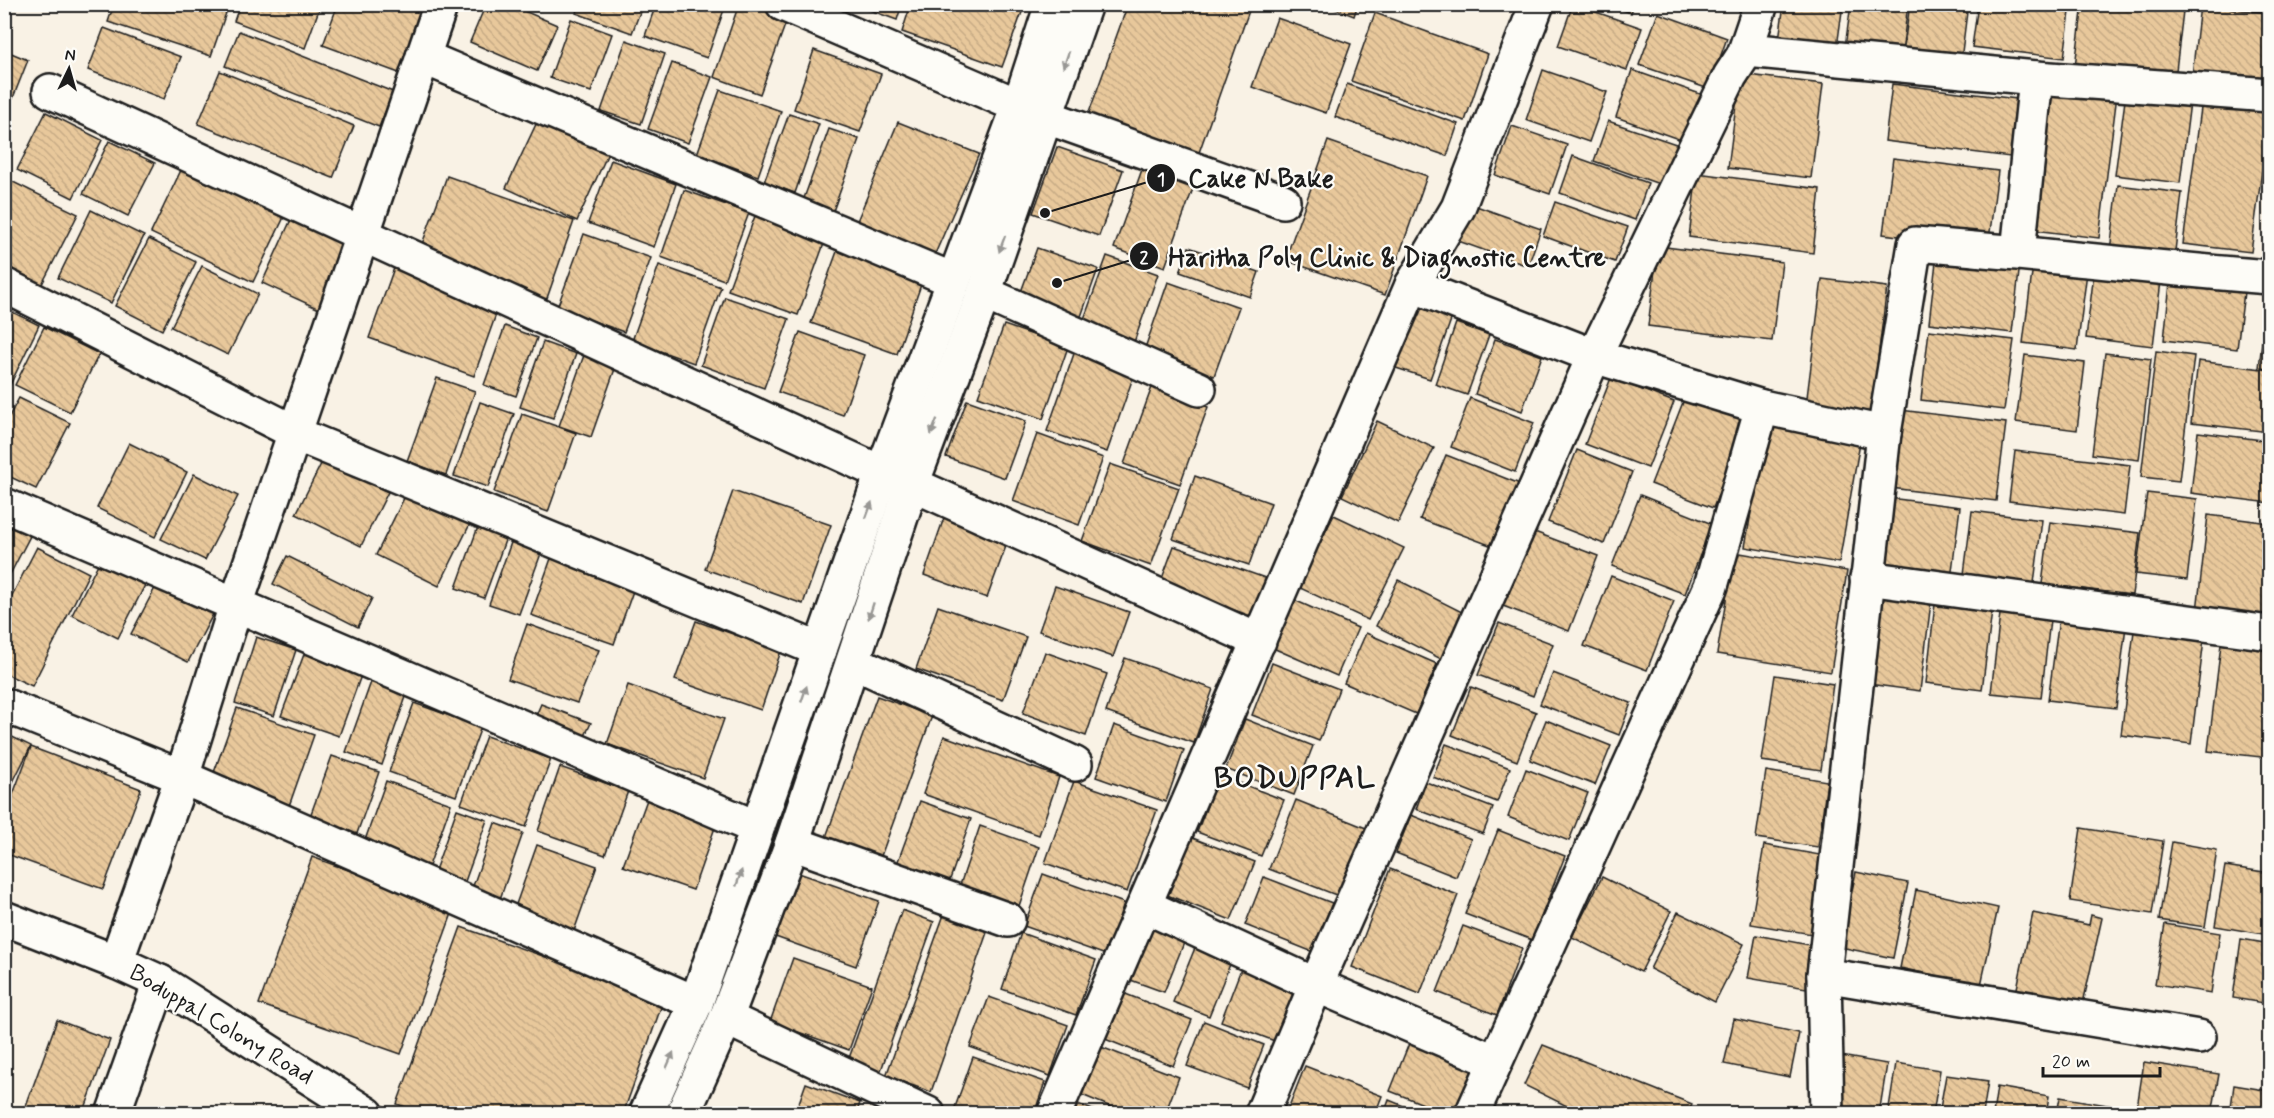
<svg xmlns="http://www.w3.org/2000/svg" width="2274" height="1118" viewBox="0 0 2274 1118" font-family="Mynerve,sans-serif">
	<defs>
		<pattern id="building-back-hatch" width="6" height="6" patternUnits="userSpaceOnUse" patternTransform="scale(1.5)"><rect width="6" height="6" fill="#e8c89b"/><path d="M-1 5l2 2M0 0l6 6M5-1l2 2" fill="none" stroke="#c6ab85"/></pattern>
	</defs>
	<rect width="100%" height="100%" fill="#f9f2e5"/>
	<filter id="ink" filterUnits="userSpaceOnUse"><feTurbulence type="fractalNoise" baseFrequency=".0167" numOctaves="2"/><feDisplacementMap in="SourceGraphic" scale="12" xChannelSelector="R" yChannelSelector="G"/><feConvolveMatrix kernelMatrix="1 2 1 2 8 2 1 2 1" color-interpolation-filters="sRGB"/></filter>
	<g filter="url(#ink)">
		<g fill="url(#building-back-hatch)" stroke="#1c1c1c" stroke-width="1.5">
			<path d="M114,4H211L227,10L211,56L108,22Z"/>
			<path d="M240,4H321L305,48L234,21Z"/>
			<path d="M338,4H421L432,9L407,76L323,45Z"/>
			<path d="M486,4H508L557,25L537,71L470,42Z"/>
			<path d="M579,4H643L632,33L576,13Z"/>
			<path d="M656,4H726L707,58L645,36Z"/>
			<path d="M739,4H752L788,17L760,94L714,77Z"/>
			<path d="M853,4H902L897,20Z"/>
			<path d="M911,4H1025L1002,67L902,32Z"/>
			<path d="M1128,4L1251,5L1196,161L1086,121Z"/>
			<path d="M1323,4H1358L1354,16Z"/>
			<path d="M1573,4L1642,28L1627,70L1558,46Z"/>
			<path d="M1606,4H1634L1631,13Z"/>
			<path d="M1784,4H1843L1836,54L1778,47Z"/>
			<path d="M1851,4H1908L1901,61L1844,54Z"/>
			<path d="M1910,4H1968L1961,60L1903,53Z"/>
			<path d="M1978,4H2071L2064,58L1972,47Z"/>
			<path d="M2083,4H2168L2183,11L2175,79L2075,66Z"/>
			<path d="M2200,5L2270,13V86L2192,76Z"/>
			<path d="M1375,13L1488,54L1465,121L1351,81Z"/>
			<path d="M1658,13L1727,38L1709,89L1639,65Z"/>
			<path d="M1277,18L1351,44L1326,113L1252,87Z"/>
			<path d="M571,19L612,34L591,92L550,78Z"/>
			<path d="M104,28L181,57L164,99L88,70Z"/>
			<path d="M239,31L393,92L379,127L225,66Z"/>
			<path d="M626,40L665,54L641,124L601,111Z"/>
			<path d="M4,50L28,60L7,113L4,112Z"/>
			<path d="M814,50L881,74L860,132L794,109Z"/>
			<path d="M672,63L712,77L688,143L648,129Z"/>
			<path d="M1543,70L1607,92L1589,142L1526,120Z"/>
			<path d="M1632,70L1703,95L1687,142L1616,117Z"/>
			<path d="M220,71L354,126L333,178L198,124Z"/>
			<path d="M1740,74L1823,84L1811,178L1728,168Z"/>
			<path d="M1347,84L1458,124L1447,156L1335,117Z"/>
			<path d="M1892,84L2017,99L2010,157L1885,141Z"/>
			<path d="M2043,86L2117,95L2099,238L2025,229Z"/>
			<path d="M720,90L781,111L758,176L697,154Z"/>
			<path d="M2126,93L2190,102L2180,183L2115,175Z"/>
			<path d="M2203,93L2270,111L2251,252L2183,244Z"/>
			<path d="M46,112L102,140L73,198L17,170Z"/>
			<path d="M789,114L819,124L795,193L764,182Z"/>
			<path d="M538,120L608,153L577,221L506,188Z"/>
			<path d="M1608,121L1679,145L1665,186L1594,161Z"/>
			<path d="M898,122L979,154L935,254L857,221Z"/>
			<path d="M1512,126L1567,145L1550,194L1495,175Z"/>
			<path d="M829,129L859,139L833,211L803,201Z"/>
			<path d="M109,141L155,163L128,216L83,194Z"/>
			<path d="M1328,141L1427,176L1385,295L1285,260Z"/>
			<path d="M1057,147L1123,170L1099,236L1033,213Z"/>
			<path d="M1573,156L1648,183L1635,220L1560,193Z"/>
			<path d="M1893,158L1998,171L1988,247L1883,234Z"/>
			<path d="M611,160L676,184L654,247L588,223Z"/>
			<path d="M1144,164L1195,183L1165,267L1114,248Z"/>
			<path d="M183,166L285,215L253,282L151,233Z"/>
			<path d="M1697,173L1820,189L1813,253L1689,237Z"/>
			<path d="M447,176L574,221L546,301L418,255Z"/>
			<path d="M9,180L78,214L41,286L4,268V188Z"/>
			<path d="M2118,185L2182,193L2174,259L2110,251Z"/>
			<path d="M684,190L749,213L724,280L661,257Z"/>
			<path d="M1462,201L1541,229L1528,266L1450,238Z"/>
			<path d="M1555,202L1628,227L1615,262L1543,236Z"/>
			<path d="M91,210L144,236L111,303L58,278Z"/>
			<path d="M294,213L351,239L319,309L262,283Z"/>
			<path d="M755,216L825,241L798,315L728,290Z"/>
			<path d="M584,234L651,258L624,332L557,308Z"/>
			<path d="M149,239L196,262L162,330L115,306Z"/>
			<path d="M839,246L924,276L897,354L811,323Z"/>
			<path d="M1658,246L1782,262L1772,341L1648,326Z"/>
			<path d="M1189,247L1259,272L1250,297L1180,272Z"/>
			<path d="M1037,248L1098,269L1079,322L1018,300Z"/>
			<path d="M1937,253L2020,263L2012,333L1929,323Z"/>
			<path d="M1107,256L1158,274L1132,348L1080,330Z"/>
			<path d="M659,265L721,287L694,363L632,341Z"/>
			<path d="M2033,265L2087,272L2077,350L2023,343Z"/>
			<path d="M202,266L258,294L228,355L171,327Z"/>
			<path d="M394,268L499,306L474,376L369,338Z"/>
			<path d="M2094,273L2161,281L2153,346L2086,338Z"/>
			<path d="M1822,279L1887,287L1871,413L1806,405Z"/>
			<path d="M1168,282L1239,307L1214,376L1144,351Z"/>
			<path d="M2170,283L2244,292L2237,349L2164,340Z"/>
			<path d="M725,297L789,319L764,388L701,365Z"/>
			<path d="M2267,298H2270V369L2259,368Z"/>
			<path d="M1416,305L1452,317L1430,379L1393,367Z"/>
			<path d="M4,308L39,325L9,387L4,385Z"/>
			<path d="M1456,323L1489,335L1467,395L1435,384Z"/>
			<path d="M1004,325L1068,347L1043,419L978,396Z"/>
			<path d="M505,326L537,338L516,396L484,385Z"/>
			<path d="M44,327L99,354L70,412L15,385Z"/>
			<path d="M1929,330L2014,340L2004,410L1921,400Z"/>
			<path d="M800,332L864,355L843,415L778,392Z"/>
			<path d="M1495,339L1542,356L1522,411L1475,394Z"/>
			<path d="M543,342L576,354L553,418L520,407Z"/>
			<path d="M1076,348L1136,369L1107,452L1047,431Z"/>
			<path d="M2156,351L2194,356L2179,481L2141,477Z"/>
			<path d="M2105,353L2151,359L2139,460L2092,454Z"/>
			<path d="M584,355L616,366L591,437L559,426Z"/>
			<path d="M2025,355L2085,363L2077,430L2016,422Z"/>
			<path d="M2198,361L2270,370V432L2191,423Z"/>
			<path d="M437,378L475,391L446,475L407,461Z"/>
			<path d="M1611,378L1674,402L1648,468L1585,444Z"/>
			<path d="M1152,387L1208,407L1180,484L1124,464Z"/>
			<path d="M1685,397L1747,421L1713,508L1651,484Z"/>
			<path d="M19,398L70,423L36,489L4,474V426Z"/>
			<path d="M1470,398L1534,423L1515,472L1451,447Z"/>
			<path d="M967,400L1026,421L1005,478L946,457Z"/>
			<path d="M480,402L514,414L488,487L454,476Z"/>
			<path d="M1900,410L2006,423L1996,501L1891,488Z"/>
			<path d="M522,414L576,433L548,512L494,492Z"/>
			<path d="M1377,421L1434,448L1398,523L1342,496Z"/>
			<path d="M1766,426L1860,442L1839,563L1745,547Z"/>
			<path d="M2198,432L2270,441V503L2191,493Z"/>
			<path d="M1037,434L1103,458L1079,525L1013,501Z"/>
			<path d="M129,443L187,472L155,537L97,508Z"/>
			<path d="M1577,450L1632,472L1604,544L1548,522Z"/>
			<path d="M2015,451L2130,465L2124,515L2009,501Z"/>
			<path d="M1446,455L1520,484L1495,547L1420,519Z"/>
			<path d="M323,460L388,492L361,546L296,514Z"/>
			<path d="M1110,464L1179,488L1151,566L1082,541Z"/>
			<path d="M194,474L238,496L205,560L161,539Z"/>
			<path d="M1195,476L1271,503L1249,565L1173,539Z"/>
			<path d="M733,491L831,525L803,604L705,569Z"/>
			<path d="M407,492L470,524L439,586L376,555Z"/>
			<path d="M2147,493L2197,499L2187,580L2136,574Z"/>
			<path d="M1640,495L1712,524L1685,594L1612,566Z"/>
			<path d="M1889,498L1960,507L1950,587L1879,578Z"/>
			<path d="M1972,511L2042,520L2033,591L1963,582Z"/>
			<path d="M945,515L1009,538L987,598L924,575Z"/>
			<path d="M1334,515L1404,548L1368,620L1298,587Z"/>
			<path d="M2208,515L2270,523V620L2197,611Z"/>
			<path d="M2050,522L2140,533L2132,595L2042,584Z"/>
			<path d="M4,524L30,536L4,586Z"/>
			<path d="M479,524L507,535L484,598L456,588Z"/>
			<path d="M1532,531L1598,556L1569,631L1503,606Z"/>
			<path d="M513,537L543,548L519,614L489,604Z"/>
			<path d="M1174,546L1268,579L1254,617L1160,584Z"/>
			<path d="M37,547L89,573L32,686L4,673V611Z"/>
			<path d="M554,550L637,580L614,644L531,615Z"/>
			<path d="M1734,552L1847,571L1831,672L1717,654Z"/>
			<path d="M287,556L372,598L358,627L273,584Z"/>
			<path d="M99,562L145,585L118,638L72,615Z"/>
			<path d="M1611,576L1674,601L1647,670L1584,646Z"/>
			<path d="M1398,580L1468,615L1445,661L1376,626Z"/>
			<path d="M156,586L213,614L188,662L131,634Z"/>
			<path d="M1055,586L1129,612L1113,657L1039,631Z"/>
			<path d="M1872,595L1931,602L1920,691L1861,683Z"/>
			<path d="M1294,600L1358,628L1337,676L1273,648Z"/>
			<path d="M1935,604L1992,611L1982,690L1926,683Z"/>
			<path d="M938,606L1026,637L1003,700L916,669Z"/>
			<path d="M2000,614L2050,620L2041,698L1991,693Z"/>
			<path d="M2059,619L2126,626L2116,708L2048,700Z"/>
			<path d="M696,621L781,651L761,710L675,680Z"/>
			<path d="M1499,623L1553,644L1533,696L1478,675Z"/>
			<path d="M2135,623L2205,631L2191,744L2121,735Z"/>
			<path d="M527,624L599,650L577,703L508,679Z"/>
			<path d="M1366,633L1437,664L1416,714L1344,683Z"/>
			<path d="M2222,636L2270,642V758L2208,751Z"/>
			<path d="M256,637L296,650L274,716L235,703Z"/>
			<path d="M306,649L363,670L339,736L281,716Z"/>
			<path d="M1045,652L1107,674L1086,736L1023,713Z"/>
			<path d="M1125,658L1213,689L1194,743L1106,712Z"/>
			<path d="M1272,663L1339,689L1319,741L1252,715Z"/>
			<path d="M1553,673L1631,703L1619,735L1540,704Z"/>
			<path d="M1775,675L1833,684L1821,770L1762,761Z"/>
			<path d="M371,682L407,694L382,765L346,752Z"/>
			<path d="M628,685L724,719L703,778L607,744Z"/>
			<path d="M1471,687L1536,712L1517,761L1452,735Z"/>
			<path d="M877,696L932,716L881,856L826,837Z"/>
			<path d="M414,703L481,727L456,796L389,772Z"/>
			<path d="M541,704L591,723L583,740L533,722Z"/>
			<path d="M237,708L314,735L289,806L212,778Z"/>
			<path d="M1245,719L1313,746L1294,795L1226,769Z"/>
			<path d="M1546,720L1611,746L1595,785L1530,760Z"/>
			<path d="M1114,725L1184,750L1166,802L1096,777Z"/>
			<path d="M4,733L31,746L4,800Z"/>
			<path d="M486,736L551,759L526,827L461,804Z"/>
			<path d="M944,736L1059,777L1039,835L923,794Z"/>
			<path d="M1446,744L1510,768L1497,802L1433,777Z"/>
			<path d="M31,747L141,789L103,889L4,853V818Z"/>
			<path d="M332,756L379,772L355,839L308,822Z"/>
			<path d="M560,767L628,791L605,855L538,831Z"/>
			<path d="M1526,769L1588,793L1569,841L1508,817Z"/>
			<path d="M1766,771L1827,781L1818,847L1756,838Z"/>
			<path d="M1219,775L1284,800L1261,856L1197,832Z"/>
			<path d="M386,781L451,804L429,866L364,843Z"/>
			<path d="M1074,781L1157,810L1127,892L1045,863Z"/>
			<path d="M1426,782L1493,808L1483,834L1416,809Z"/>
			<path d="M649,794L718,819L693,890L623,866Z"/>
			<path d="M1296,800L1376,832L1349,900L1269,869Z"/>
			<path d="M920,801L971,819L946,891L894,872Z"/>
			<path d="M457,809L487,820L463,887L433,876Z"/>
			<path d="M1411,815L1471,839L1456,877L1396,853Z"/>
			<path d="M495,823L523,833L500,899L472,889Z"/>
			<path d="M980,826L1039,847L1019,906L960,885Z"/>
			<path d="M2081,828L2163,841L2152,914L2070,901Z"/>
			<path d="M1498,830L1565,856L1532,940L1465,914Z"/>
			<path d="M1190,837L1255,862L1231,920L1167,895Z"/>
			<path d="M2172,842L2217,850L2205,927L2159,920Z"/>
			<path d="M537,845L597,866L574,931L514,910Z"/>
			<path d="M1764,845L1831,857L1818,935L1751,924Z"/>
			<path d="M312,857L454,908L401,1054L259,1004Z"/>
			<path d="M2225,866L2270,873V935L2215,926Z"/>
			<path d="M1390,869L1458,895L1420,994L1352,967Z"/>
			<path d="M793,871L879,901L856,966L770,935Z"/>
			<path d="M1856,872L1908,883L1893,958L1840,947Z"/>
			<path d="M1043,874L1124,903L1106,955L1024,926Z"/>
			<path d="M1264,877L1332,903L1313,952L1245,925Z"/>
			<path d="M1602,877L1671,911L1641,972L1572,937Z"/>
			<path d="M1916,890L1998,908L1981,985L1900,968Z"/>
			<path d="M946,909L990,924L931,1092L886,1076Z"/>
			<path d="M902,910L934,922L880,1073L848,1061Z"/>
			<path d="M1678,912L1744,944L1715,1002L1650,969Z"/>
			<path d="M2033,913L2089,925L2091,915L2102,918L2082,1008L2016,993Z"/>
			<path d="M1149,918L1188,933L1164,992L1125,978Z"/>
			<path d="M2165,924L2220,933L2211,993L2155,984Z"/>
			<path d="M1463,926L1522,948L1497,1015L1437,992Z"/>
			<path d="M461,927L664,999L623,1114H424L397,1104Z"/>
			<path d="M1021,933L1096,960L1076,1015L1002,989Z"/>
			<path d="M1756,935L1820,947L1812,989L1748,978Z"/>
			<path d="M2241,939L2270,944V1004L2233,998Z"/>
			<path d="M1197,943L1233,957L1209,1016L1173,1002Z"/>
			<path d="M793,958L872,986L849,1050L770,1022Z"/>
			<path d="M1241,969L1300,992L1280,1043L1221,1021Z"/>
			<path d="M1123,993L1192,1020L1173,1066L1105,1039Z"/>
			<path d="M989,997L1068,1025L1050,1076L970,1047Z"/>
			<path d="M1734,1019L1799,1033L1790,1077L1724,1064Z"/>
			<path d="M57,1020L110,1040L83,1114H23Z"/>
			<path d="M1204,1021L1264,1045L1247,1088L1187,1066Z"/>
			<path d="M1410,1041L1480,1068L1462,1114H1449L1390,1091Z"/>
			<path d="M1543,1045L1692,1104L1688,1114H1583L1524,1085Z"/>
			<path d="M1101,1047L1179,1077L1165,1114H1128L1082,1095Z"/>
			<path d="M1841,1056L1887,1064L1879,1114H1832Z"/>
			<path d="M973,1057L1045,1082L1034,1114L953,1113Z"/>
			<path d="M2144,1062L2219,1074L2212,1114H2136Z"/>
			<path d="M1896,1063L1940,1070L1933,1114H1888Z"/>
			<path d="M1305,1066L1382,1096L1375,1114H1286Z"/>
			<path d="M1946,1075L1988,1081L1983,1114H1939Z"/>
			<path d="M806,1083L860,1103L856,1114H795Z"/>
			<path d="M2234,1085L2270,1091V1114H2230Z"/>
			<path d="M1997,1087L2049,1096L2046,1114H1993Z"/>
			<path d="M2060,1097L2131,1109L2130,1114H2057Z"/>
			<path d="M1389,1100L1423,1114H1384Z"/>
			<path d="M1078,1104L1102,1114H1074Z"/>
		</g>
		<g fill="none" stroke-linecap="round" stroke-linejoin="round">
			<g stroke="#1c1c1c" stroke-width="38">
				<g id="street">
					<path d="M783,4L1019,106"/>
					<path d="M1744,54L1761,4"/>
					<path d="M423,57L953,280"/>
					<path d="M50,91L882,473"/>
					<path d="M1047,117L1283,201"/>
					<path d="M2018,252L2036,78"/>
					<path d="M4,285L310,440L820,650"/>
					<path d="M1412,285L1594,356L1762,407L1884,433"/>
					<path d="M984,293L1199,389"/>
					<path d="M912,484L1259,641"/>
					<path d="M4,505L757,828"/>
					<path d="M1867,578L2270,633"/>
					<path d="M854,662L1075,764"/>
					<path d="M4,705L182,777L696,1003"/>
					<path d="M792,843L1008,920"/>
					<path d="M1145,906L1316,985L1494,1061"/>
					<path d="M116,962L182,777L236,605L441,4"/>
					<path d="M1824,975L2199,1037"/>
					<path d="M726,1018L928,1114"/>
					<path d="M113,1114L160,982"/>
					<path d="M1054,1114L1412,285L1458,208L1537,4"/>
					<path d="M1262,1114L1316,985L1594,356L1730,76L1747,50L2036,78L2270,95"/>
					<path d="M1472,1114L1711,586L1762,407"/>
					<path d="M1827,1114L1824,975L1884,433L1915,244C2033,253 2151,268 2270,277"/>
				</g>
			</g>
			<g stroke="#1c1c1c" stroke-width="38">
				<g id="secondary">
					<path d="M4,918L116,962L160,982L367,1114"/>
					<path d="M646,1114L696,1003L882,473L1019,106L1052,4"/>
					<path d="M683,1114L726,1018L792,843L912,484L984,293L1085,4"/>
				</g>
			</g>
			<use href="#street" stroke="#fdfcf7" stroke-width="33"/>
			<use href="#secondary" stroke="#fdfcf7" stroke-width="33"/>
		</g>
		<defs><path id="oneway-solid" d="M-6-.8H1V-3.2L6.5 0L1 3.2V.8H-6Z" transform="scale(1.5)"/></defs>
		<g fill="#989794">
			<use href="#oneway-solid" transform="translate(1066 60) rotate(109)"/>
			<use href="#oneway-solid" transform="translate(1002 244) rotate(110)"/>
			<use href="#oneway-solid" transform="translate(934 427) rotate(111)"/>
			<use href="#oneway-solid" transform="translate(869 510) rotate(-70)"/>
			<use href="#oneway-solid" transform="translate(871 611) rotate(108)"/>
			<use href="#oneway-solid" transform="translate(804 694) rotate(-71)"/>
			<use href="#oneway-solid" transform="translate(739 878) rotate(-71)"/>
			<use href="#oneway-solid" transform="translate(670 1060) rotate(-66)"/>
		</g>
	</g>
	<g text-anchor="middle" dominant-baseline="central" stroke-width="4.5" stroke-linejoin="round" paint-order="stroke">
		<g font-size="24" fill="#1c1c1c" stroke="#fdfcf7">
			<text transform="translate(221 1025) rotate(31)">Boduppal Colony Road</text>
		</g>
		<g font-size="30" font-weight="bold" letter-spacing="1.5" fill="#1c1c1c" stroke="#fdfcf7">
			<text x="1295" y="778">BODUPPAL</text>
		</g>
	</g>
	<path fill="none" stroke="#1c1c1c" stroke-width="2" d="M1045 213L1161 178M1057 283L1144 256"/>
	<g fill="#1c1c1c" stroke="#fdfcf7" stroke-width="2">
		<circle cx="1045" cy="213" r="6"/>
		<circle cx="1057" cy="283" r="6"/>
		<circle cx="1161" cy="178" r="15"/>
		<circle cx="1144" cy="256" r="15"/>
	</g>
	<g font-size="18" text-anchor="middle" font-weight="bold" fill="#fff">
		<text x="1161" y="185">1</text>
		<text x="1144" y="263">2</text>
	</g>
	<g font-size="26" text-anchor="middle" font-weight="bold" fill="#1c1c1c" stroke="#fdfcf7" stroke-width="4.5" stroke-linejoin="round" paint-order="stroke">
		<text x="1261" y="187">Cake N Bake</text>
		<text x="1387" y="266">Haritha Poly Clinic &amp; Diagnostic Centre</text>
	</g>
	<rect width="2274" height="1118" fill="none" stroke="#fdfcf7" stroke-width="24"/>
	<rect x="12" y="12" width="2250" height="1094" fill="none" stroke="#1c1c1c" stroke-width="2" filter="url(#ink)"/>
	<g transform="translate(69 69) rotate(5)" stroke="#fdfcf7" stroke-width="4.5" paint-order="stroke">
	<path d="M0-4.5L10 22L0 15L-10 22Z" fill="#1c1c1c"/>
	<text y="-9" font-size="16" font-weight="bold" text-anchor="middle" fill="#1c1c1c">N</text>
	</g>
	<path d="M2043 1067v9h117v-9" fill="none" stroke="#1c1c1c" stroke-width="3"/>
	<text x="2052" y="1067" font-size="18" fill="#1c1c1c" stroke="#fdfcf7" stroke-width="4.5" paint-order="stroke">20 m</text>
</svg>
